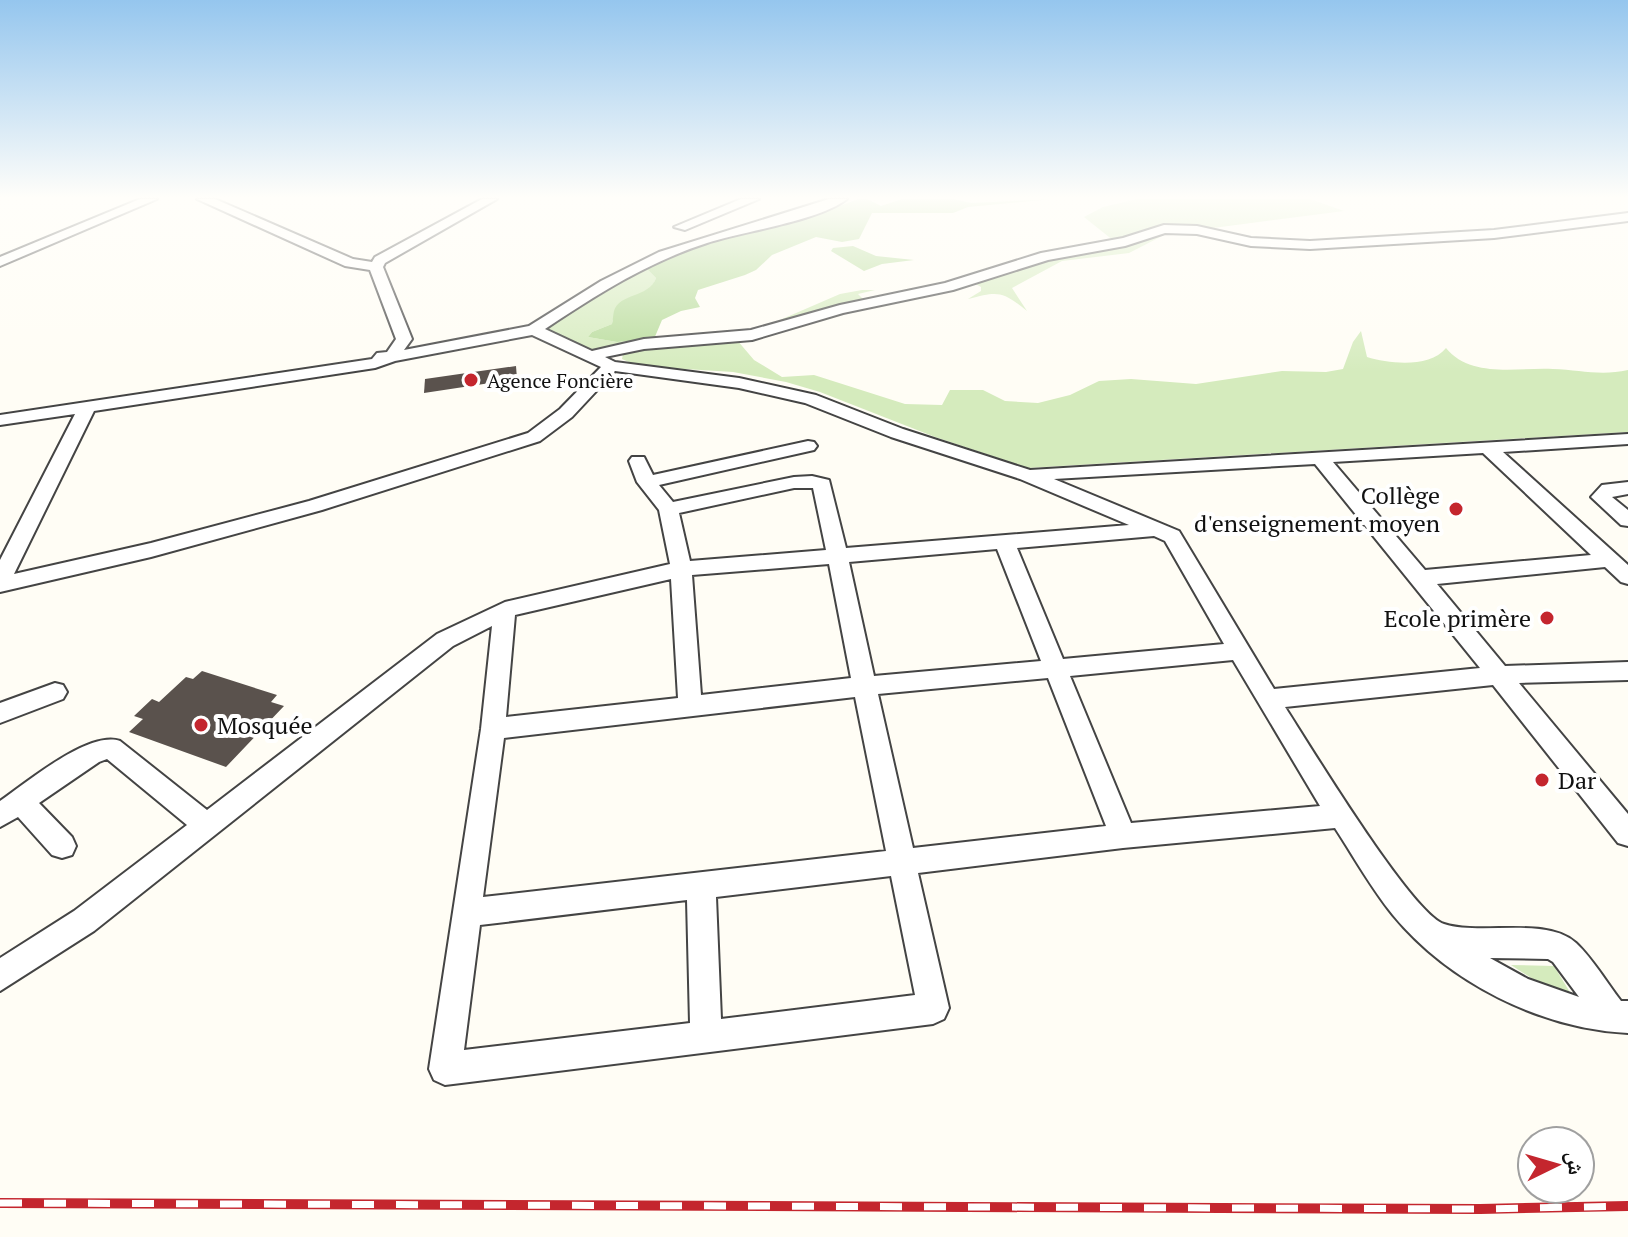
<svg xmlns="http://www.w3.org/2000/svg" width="1628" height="1237" viewBox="0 0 1628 1237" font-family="'PT Serif','Noto Naskh Arabic',serif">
	<rect width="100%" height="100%" fill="#fffdf5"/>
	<g fill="#d5ebbd">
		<path d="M1137,199H1310L1344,211L1213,228L1217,231L1168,233L1129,253L1062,261L1012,288L1027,311C1002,291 999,291 968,299L981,291V287L974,283L1036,255L1114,241L1084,217L1103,207Z"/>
		<path d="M646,268L656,278C647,304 620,287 612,324L592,332L588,337L617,342L654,339L595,352L546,328Z"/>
		<path d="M862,290H875L858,294L865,301L773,323L840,294Z"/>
		<path d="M1361,331L1367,357C1390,364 1430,368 1446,348C1471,379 1519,367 1553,369C1580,370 1601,376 1628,370V432L1028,468L935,437L820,392L786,382L733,372L638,366L622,359L624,349L737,340L754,360L782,377L814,375L905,404L942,405L950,390H983L1005,401L1038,403L1070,395L1099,381L1131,379L1196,384L1282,371L1326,372L1343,369L1353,342Z"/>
		<path d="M1511,965L1554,966L1571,994L1539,983Z"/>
	</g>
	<g fill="#b9dc9c">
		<path d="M858,199H867L881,206L902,199H954L971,203L1053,199L968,207L953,213H872L859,239L842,242L816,237L772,255L756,270L745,275L698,290L695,298L700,307L681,311L662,320L654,339L617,342L588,337L592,332L612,324C613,320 613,315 614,311C619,293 649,298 656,278L646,268C713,235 790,227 858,199Z"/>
		<path d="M853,246L876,256L914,260L882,264L864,271L831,251L833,248Z"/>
	</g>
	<g fill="#5a524d">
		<path d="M516,366L517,379L424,393L425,379Z"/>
		<path d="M202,671L277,695L271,702L284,706L226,767L129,732L143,719L134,716L152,699L159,702L186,677L193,679Z"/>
	</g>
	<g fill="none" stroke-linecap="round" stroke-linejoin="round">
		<g stroke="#444" stroke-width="4">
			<g id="minor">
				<path d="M140,199H157L0,266V257Z"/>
				<path d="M197,199H215L353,259L372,262L375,257L482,199H497L385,263L383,267L412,339L404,350L529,326L601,281L659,252L829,199H847C819,221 744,231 707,243C648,262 596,295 545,329L592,351L644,339L751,330L840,305L945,283L1041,253L1123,238L1164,225L1197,226L1251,238L1310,241L1494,230L1628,213V221L1494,238L1310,249L1251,246L1197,234L1165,233L1125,246L1048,260L953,290L843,313L752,340L644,349L605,357L615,362L739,378L816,395L903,429L1030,470L1628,434V444L1503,452L1628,565V584L1621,582L1605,567L1437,584L1505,666L1628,662V680L1519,683L1628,814V846L1618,843L1493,685L1285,707C1309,744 1411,913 1444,924C1481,936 1547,916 1576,943C1593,959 1607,983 1621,1001H1628V1033C1542,1029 1449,983 1393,915C1371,888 1354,857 1335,828L1123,848L918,873L949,1008L944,1019L933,1024L445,1085L434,1080L429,1069L481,729L492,626L453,646L94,931L0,991V958L74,911L187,825L107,759L99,762L39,803L72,837L76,846L72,855L62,858L52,855L18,817L0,827V801C26,783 89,730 120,741L207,810L437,634L505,602L670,564L659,510L637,482L629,461L632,457H644L653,475L808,441L814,442L817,446L814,450L659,485L673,502L794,477L812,476L829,480L846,548L1129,525L1020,479L891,437L805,403L739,388L615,371L572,417L540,441L322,510L151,557L0,592V560L75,414L0,425V415L372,359L377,353L387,352L396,339L370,270L345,266ZM532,335L601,367L560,409L528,433L309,501L151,543L14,574L94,411L375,368L395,361ZM1483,453L1591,555L1425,570L1333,462ZM1315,464L1480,668L1274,689L1179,531L1054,479ZM794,488H813L826,550L690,561L679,513ZM1154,536L1165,541L1224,644L1063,659L1017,548ZM997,549L1041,661L874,676L849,562ZM829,564L851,678L701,695L692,575ZM671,579L678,698L506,717L515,615ZM1233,660L1320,806L1131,823L1070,676ZM1048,678L1106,826L913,848L878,694ZM855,697L886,851L483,897L504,738ZM891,876L915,995L721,1019L716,897ZM687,900L690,1023L464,1050L480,925ZM1490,958L1548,959L1553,962L1579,997L1528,979Z"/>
				<path d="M741,199H759L685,230L674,227Z"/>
				<path d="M1628,482V494L1612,497L1628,510V526L1621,525L1591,497L1602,485Z"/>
				<path d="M55,683L63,685L67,692L63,699L0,723V703Z"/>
			</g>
		</g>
		<use href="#minor" fill="#fff" fill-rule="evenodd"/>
		<g stroke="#c4262e" stroke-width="10">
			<path id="rail" d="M0,1203L1480,1209L1628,1206"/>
		</g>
		<use href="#rail" stroke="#fff" stroke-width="7" stroke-dasharray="22" stroke-linecap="butt"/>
	</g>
	<linearGradient id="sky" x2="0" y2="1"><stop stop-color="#95c6ee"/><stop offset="0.53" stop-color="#fffefa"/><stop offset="1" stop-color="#fffefa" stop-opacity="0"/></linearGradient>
	<rect width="1628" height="372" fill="url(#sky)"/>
	<g fill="#c4262e" stroke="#fff" stroke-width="3">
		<circle cx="471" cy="380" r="8"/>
		<circle cx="1456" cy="509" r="8"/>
		<circle cx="1547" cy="618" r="8"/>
		<circle cx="201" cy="725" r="8"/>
		<circle cx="1542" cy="780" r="8"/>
	</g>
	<g text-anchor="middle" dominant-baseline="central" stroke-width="8" stroke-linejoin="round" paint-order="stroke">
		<g font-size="20" fill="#111" stroke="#fff" text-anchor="start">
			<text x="487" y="380">Agence Foncière</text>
		</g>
		<g font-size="24" fill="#111" stroke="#fff" text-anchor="end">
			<text x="1440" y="495">Collège<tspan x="1440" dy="28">d'enseignement moyen</tspan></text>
			<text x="1531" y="618">Ecole primère</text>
			<text x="217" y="725" text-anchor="start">Mosquée</text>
			<text x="1558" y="780" text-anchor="start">Dar</text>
		</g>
	</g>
	<g transform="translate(1556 1165) rotate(85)"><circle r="38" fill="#ffffff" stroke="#a0a0a0" stroke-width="2"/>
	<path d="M0-6L14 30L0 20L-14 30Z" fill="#c4262e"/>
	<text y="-12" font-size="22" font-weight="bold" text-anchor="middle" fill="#111111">ش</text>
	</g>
</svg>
